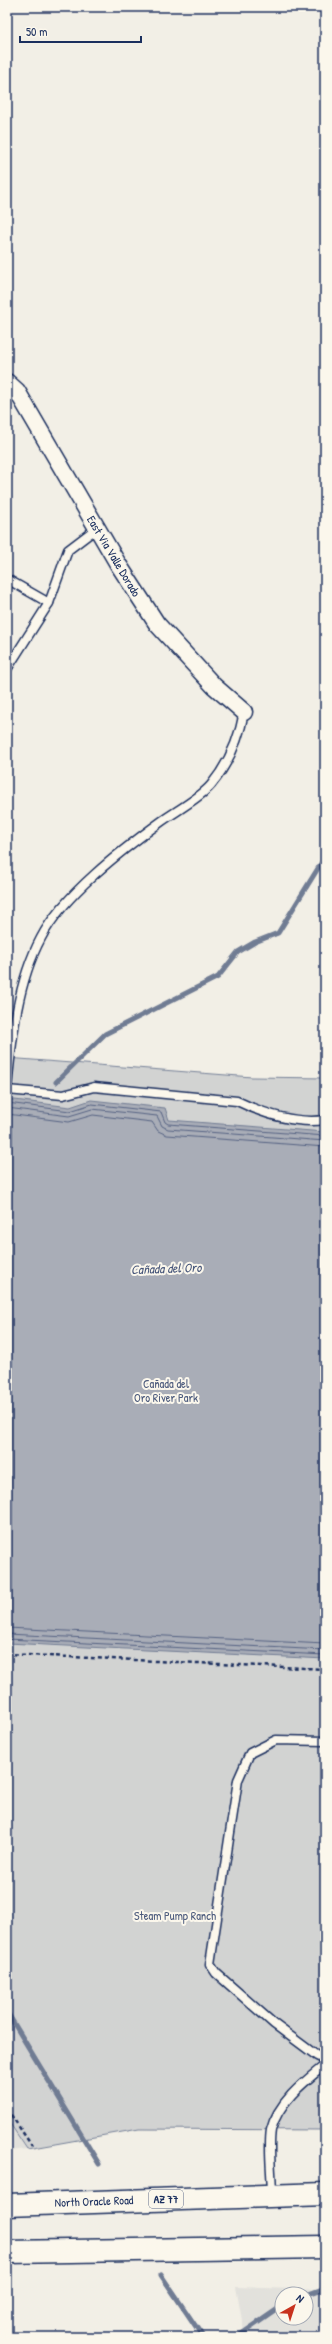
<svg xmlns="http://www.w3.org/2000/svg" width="332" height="2344" viewBox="0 0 332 2344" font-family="'Patrick Hand',sans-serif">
	<rect width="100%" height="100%" fill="#f2efe6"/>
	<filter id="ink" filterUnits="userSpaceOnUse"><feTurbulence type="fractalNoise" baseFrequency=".025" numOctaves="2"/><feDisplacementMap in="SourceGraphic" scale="8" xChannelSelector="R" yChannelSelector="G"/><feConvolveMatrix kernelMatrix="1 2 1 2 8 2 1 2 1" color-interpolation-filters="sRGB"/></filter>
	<g filter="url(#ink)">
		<g fill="#e2e1dc" fill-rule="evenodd">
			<path d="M7,2119L27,2149L7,2151Z"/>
			<path d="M236,2287L325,2290V2337H245ZM282,2294H306V2318H282Z"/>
		</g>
		<path fill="#d2d3d2" stroke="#768198" d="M7,1058L252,1077L325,1078V2130L139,2129L27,2149L7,2119Z"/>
		<path fill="#a9adb7" stroke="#707b93" d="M7,1099L70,1107L91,1100L165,1108L169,1120L325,1132V1659L7,1643Z"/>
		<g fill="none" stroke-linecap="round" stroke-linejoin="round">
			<g stroke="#546182" stroke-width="1">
				<path d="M7,1103L70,1111L92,1104L161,1112L165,1122L168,1124L325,1136"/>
				<path d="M7,1108L69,1116L92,1109L157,1116L162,1126L168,1129L325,1141"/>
				<path d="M7,1114L69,1122L93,1115L152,1122L158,1131L167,1135L325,1147"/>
				<path d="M7,1628L325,1644"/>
				<path d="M7,1634L325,1650"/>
				<path d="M7,1639L325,1655"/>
			</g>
			<g stroke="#707b93" stroke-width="5">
				<path d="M56,1082L105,1034L218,977L238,952L255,942L278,933L325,857"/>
				<path d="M7,2012L99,2164"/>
				<path d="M161,2275L203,2337"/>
				<path d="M306,2295L325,2288"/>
				<path d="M237,2337L282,2306"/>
			</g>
			<g stroke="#1b2f5e" stroke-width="11">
				<g id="lane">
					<path d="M7,579L49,603"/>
					<path d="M7,669L49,603L68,550L97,528"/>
					<path d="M7,1088C12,1038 17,983 41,938C63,895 122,850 162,821C176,811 200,798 211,785C229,763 239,740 244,712"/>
					<path d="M7,1090L63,1095L94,1087L237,1101C264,1114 295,1124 325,1120"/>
					<path d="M325,1741L276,1740L250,1753L238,1780L210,1964L216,1973L274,2024L317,2056L325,2060"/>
					<path d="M272,2195C272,2176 268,2148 271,2130C278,2102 304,2082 325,2065"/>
				</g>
			</g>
			<g stroke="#1b2f5e" stroke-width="19">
				<path id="street" d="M7,382L17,391L118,564L157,624L214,686L244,712"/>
			</g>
			<g stroke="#1b2f5e" stroke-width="25">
				<g id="highway">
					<path d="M7,2205L325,2194"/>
					<path d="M7,2252L325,2247"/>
				</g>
			</g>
			<g stroke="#1b2f5e" stroke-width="2.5" stroke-dasharray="4 3" stroke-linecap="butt">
				<path d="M7,1654L325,1669"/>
				<path d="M7,2109L32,2146"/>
			</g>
			<use href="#lane" stroke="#fbf7ec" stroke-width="8"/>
			<use href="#street" stroke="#fbf7ec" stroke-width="16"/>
			<use href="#highway" stroke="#fbf7ec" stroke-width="22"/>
		</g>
	</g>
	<g text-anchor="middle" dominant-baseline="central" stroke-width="4" stroke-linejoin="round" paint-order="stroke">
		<rect fill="#fbf7ec" stroke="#5e6b89" stroke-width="1" x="149" y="2190" width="34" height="18" rx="3"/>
		<g font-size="11" font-weight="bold" fill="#1b2f5e">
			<text x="166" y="2199">AZ 77</text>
		</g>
		<g font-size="12" fill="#1b2f5e" stroke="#fbf7ec">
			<text transform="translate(114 556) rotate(59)">East Via Valle Dorado</text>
			<text transform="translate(94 2201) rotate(-2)">North Oracle Road</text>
		</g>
		<g font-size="12" fill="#49587b" stroke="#fbf7ec">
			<text x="166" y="1383">Cañada del<tspan x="166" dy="14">Oro River Park</tspan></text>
			<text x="175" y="1915">Steam Pump Ranch</text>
		</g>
		<g font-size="13" font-style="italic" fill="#465579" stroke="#fbf7ec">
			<text transform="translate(166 1268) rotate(-2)">Cañada del Oro</text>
		</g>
	</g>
	<rect width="332" height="2344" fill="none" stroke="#fbf7ec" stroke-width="24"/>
	<rect x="12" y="12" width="308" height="2320" fill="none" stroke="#1b2f5e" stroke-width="1.5" filter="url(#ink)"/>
	<g transform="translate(294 2306) rotate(39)"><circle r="19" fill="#fbf7ec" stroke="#a1a7b3"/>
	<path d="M0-3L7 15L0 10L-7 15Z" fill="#c8321e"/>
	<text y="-6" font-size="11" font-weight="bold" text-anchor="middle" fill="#1b2f5e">N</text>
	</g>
	<path d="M20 36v6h121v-6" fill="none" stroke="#1b2f5e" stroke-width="2"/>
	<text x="26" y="36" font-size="12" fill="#1b2f5e" stroke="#fbf7ec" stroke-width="3" paint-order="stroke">50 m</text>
</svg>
